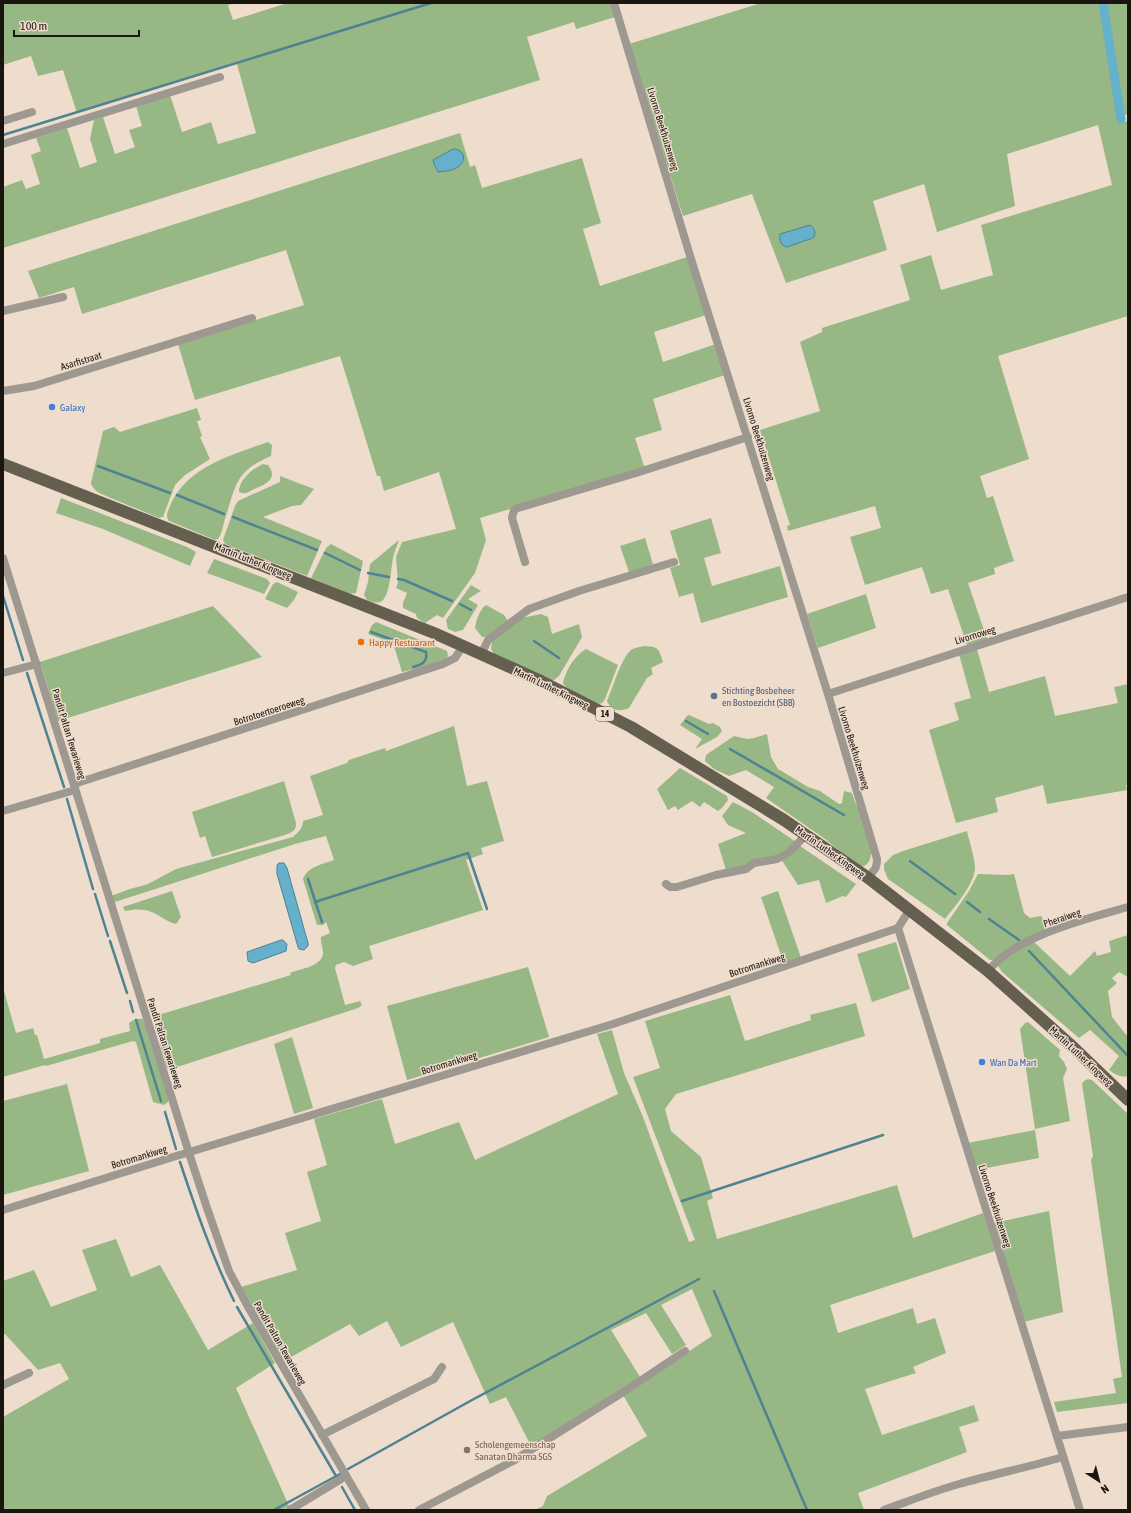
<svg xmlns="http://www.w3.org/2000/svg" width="1131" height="1513" viewBox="0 0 1131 1513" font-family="'Asap Condensed',sans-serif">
	<rect width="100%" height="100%" fill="#eedccd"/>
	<g fill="#97b884">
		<path d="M3,3H235L228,5L233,20L288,3H611L615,17L576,29L574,22L527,37L540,80L3,248V187L22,180L26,189L40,184L31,155L41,151L36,138L67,128L80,168L97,162L90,139L94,120L103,117L115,154L135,147L129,130L142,126L136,106L170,95L182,132L211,122L218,144L256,133L237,64L77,113L63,70L38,76L31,56L3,65Z"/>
		<path d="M761,3H1100L1119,123L1128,121V316L998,356L1029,459L980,476L987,498L993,496L1014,561L994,568L995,574L968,583L987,639L967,645L948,589L931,594L922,567L865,585L850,537L881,528L875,506L788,531L787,526L790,525L760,430L820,411L800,342L822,332V328L910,300L900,265L931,255L941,290L993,275L981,225L1112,185L1098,125L1007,154L1015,206L937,232L924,184L873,201L887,250L786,283L752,194L683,216L629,44Z"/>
		<path d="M1103,3H1128V36L1127,37L1128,43V114L1121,116Z"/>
		<path d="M460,133L470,167L475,165L482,188L582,158L601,223L583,229L600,286L687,257L706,315L654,332L663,362L716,344L725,375L653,399L662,430L635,438L645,469L480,518L486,540L475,573L443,618L437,615L425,623L417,618L416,614L403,608V603L407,593L396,588L398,583L396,557L402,542L456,529L439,472L384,491L380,476H377L340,356L195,400L178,344L304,305L286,250L82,314L74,287L39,298L28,271Z"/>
		<path d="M197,408L201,420L197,421L202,436L200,437L210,459L185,475L175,485L163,517L159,518L106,496C99,493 93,490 91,483L103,431L114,427L120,432Z"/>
		<path d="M268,442L272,445L271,456C236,471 236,484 225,519C223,525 222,534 218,539L215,540L169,521C165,516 168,511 170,506C186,467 231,455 268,442Z"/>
		<path d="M263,464L268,465C279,479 265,485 254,489C249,492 244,495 239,492C239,480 252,469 263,464Z"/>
		<path d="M280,476L314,489L301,505L292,506L263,517L322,541L307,576L225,544L223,540L235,506L238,501L280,482Z"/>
		<path d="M61,498L187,547L196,552L190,566L103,529L56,513Z"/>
		<path d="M711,518L721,553L704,558L712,586L780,566L788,597L701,623L693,593L679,597L670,568L680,565L670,531Z"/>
		<path d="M645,538L653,564L630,575L620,546Z"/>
		<path d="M399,540C397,546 394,552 393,558C391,568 390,595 382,601C378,604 372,602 367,600L364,595L368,582L370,564Z"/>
		<path d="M331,544L363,561L356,593L349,594L311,578L326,548Z"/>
		<path d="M214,559L267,579L270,583L264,594L207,573Z"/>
		<path d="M277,582L298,592L294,600L287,608L265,599L273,584Z"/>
		<path d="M471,585L481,591L468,599L478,605L463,630L455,632L448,629L446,620Z"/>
		<path d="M866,594L876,628L818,648L807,614Z"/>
		<path d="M486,605L504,615L508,621L488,637H482L475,628C476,620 480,609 486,605Z"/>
		<path d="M213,606L262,657L58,721L40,662Z"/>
		<path d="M541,614L548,617L552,634L579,624L582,637L559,676L554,680H550L494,654L491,649L492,639L521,618Z"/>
		<path d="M376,622L447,651L448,656C441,666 414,669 402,672L393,643L368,634L372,625Z"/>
		<path d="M645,646C659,647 659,649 663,662L651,668L653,674L647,678L629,708C621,712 611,711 607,701C612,690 621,659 630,651C634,647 640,647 645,646Z"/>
		<path d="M586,649L618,665L605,699L602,703L599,704C591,700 566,691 563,683C566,670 574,656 586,649Z"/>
		<path d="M977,649L989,692L1045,676L1055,716L1118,703L1114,687L1128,684V784L1126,785L1127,790L1047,804L1043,785L995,798L998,812L956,823L929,730L959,720L954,703L971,698L959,654Z"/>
		<path d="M689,715L709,724L713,723L720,727L722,731L717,737L695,749L702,739L680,725L687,716Z"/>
		<path d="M454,726L467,786L487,781L504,841L481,848L483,854L466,860L483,910L369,946L373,959L353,966L344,962L336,965L335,968L345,1005L360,1001L362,1005L358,1008L171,1069L167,1068L154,1024L153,1018L155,1016L291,975L290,973C300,969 323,966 323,953C323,947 320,942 321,937L330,933L326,922L323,925H317L303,879C307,867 323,864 334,860L326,836L295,844L118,901L114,902L111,896L130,889L148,884L176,869L293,837C298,832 303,829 303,821L323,815L310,776L347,763L349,760L385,748L386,751Z"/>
		<path d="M767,734L771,757L778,769L808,787L820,791L839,804L842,803L844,791L852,793L855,802L859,809L871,852C871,860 868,866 860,867L825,839L766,798L774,787L746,770L729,776L714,769L705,761L706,755L734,736L747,739L754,738Z"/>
		<path d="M680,768L727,796L728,800L722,808L718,811L704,802L700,807L692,801L678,810L675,806L668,810L657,789Z"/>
		<path d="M284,781L296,823C296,830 294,831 288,834L212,857L205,836L200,838L192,812Z"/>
		<path d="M733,802L752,812L796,842L783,855L745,867L726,870L718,844L746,833L728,825L722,816Z"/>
		<path d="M967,831C969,841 975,858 975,868C974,885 955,906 945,919L888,879L884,869V864L893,855L903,851Z"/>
		<path d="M800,846L856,884L846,897L843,896L826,903L819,880L798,885L781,859Z"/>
		<path d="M978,874L1008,875L1014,874L1024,913L1030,918L1041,916L1047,925L1044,930L993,960H990L947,925V923L969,891Z"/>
		<path d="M172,891L181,917L176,924C168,922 163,918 156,914C146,908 135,909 125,911L123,907Z"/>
		<path d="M778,891L801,958L784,964L761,897Z"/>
		<path d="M1128,935V977L1119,972L1112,978L1117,983L1108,991L1112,1017L1128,1037V1076C1120,1078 1115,1074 1109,1070L1119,1056L1090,1030L1079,1038L1002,972L998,966L1001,962L1033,941L1070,976L1095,951L1097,956L1111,952L1109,941Z"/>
		<path d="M896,942L910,989L872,1002L857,954Z"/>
		<path d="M528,967L549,1037L407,1080L387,1006Z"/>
		<path d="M3,991H4L16,1033L33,1028L35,1035H37L44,1059L100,1043V1039L130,1031L129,1023C134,1019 137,1018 143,1019L168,1096V1102L164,1105L153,1102L136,1042L133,1041L46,1066L45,1065L3,1077Z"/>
		<path d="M730,995L745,1041L811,1020L810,1015L856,1003L865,1036L676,1094L665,1109L671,1131L701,1157L713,1198L707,1201L717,1239L897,1185L913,1238L983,1213L995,1251L830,1305L838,1333L913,1308L917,1324L935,1318L946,1353L913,1367L916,1373L865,1389L882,1435L974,1405L979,1421L959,1427L967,1452L858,1493L864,1510H535L543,1506L547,1496L647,1436L623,1395L712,1336L692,1289L661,1305L686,1345L672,1354L646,1313L611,1330L640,1377L531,1446L506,1397L490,1404L453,1322L401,1347L387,1321L359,1336L350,1324L284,1361L241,1287L297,1270L285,1233L321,1221L307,1172L327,1165L314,1119L382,1099L395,1144L459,1122L475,1160L618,1094L597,1034L612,1030L624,1073L643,1117L689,1242L695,1240L633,1077L660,1068L645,1021Z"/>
		<path d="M1028,1022L1060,1050L1059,1056L1064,1062L1067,1069L1063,1078L1070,1121L1035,1129L1020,1029L1025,1023Z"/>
		<path d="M292,1037L313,1108L294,1114L274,1044Z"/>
		<path d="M1088,1079L1092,1080L1128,1114V1403L1057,1412L1054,1402L1116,1393L1113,1379L1122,1377L1091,1160L1093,1156L1082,1084L1084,1081Z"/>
		<path d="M67,1084L89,1171L3,1195V1101Z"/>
		<path d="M1035,1130L1039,1158L976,1170L968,1143Z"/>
		<path d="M1049,1211L1063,1312L1024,1322L994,1223Z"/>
		<path d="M116,1239L131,1277L160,1265L208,1350L253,1323L275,1363L236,1388L289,1506L282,1510H3V1417L69,1379L60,1363L38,1370L5,1334L3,1335V1281L34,1270L51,1307L97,1290L82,1250Z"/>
	</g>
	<g fill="#65b0ca" stroke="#4f8292">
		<path d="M453,149C465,149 467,161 458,167C453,171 445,171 438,172L434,164L433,160Z"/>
		<path d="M810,225C814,228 815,231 815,235L813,238L787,247C781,246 779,241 780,234Z"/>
		<path d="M279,863H284L287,868L308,943V946L304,950L299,949L298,947L277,874V865Z"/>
		<path d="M281,940H283L287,944L286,951L253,963L248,961L247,952Z"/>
	</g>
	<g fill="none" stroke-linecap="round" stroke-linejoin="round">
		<g stroke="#4f8292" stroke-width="2.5">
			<path d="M3,135L431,3"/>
			<path d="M98,466L170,493"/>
			<path d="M177,495L224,514"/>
			<path d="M233,517L317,550"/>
			<path d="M325,553L360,570"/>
			<path d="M368,573L389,577"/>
			<path d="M398,579L404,580L452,601"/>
			<path d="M3,596L23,660"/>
			<path d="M460,604L471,610"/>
			<path d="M371,632L426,652C428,662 421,665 413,667"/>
			<path d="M534,641L559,658"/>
			<path d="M27,673L64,787"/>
			<path d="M686,721L708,734"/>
			<path d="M730,749L844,815"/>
			<path d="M67,799L93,889"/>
			<path d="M910,861L955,894"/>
			<path d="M308,879L322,922"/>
			<path d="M95,894L108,936"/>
			<path d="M315,902L468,853L487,909"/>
			<path d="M967,902L980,912"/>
			<path d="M989,919L1019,940"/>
			<path d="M110,941L127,993"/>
			<path d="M1029,951L1128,1056"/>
			<path d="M130,1001L133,1012"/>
			<path d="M136,1020L161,1101"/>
			<path d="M165,1112L176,1149"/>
			<path d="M180,1162C196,1210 212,1256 234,1301"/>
			<path d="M682,1201L883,1135"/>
			<path d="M714,1291L807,1510"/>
			<path d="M237,1307L336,1476"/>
			<path d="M348,1469L472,1400L699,1279"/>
			<path d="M342,1487L355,1510"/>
			<path d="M274,1510L340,1474"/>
		</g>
		<path stroke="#65b0ca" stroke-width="9" d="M1103,3L1121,119"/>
		<g stroke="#9d9991" stroke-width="8">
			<path d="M614,3L691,259L828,694L877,859C877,869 874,871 867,877"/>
			<path d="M3,121L32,112"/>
			<path d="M3,144L220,77"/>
			<path d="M3,311L63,297"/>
			<path d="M3,391L34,386L252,318"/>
			<path d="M3,558L189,1153L207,1208L229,1271L247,1305L366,1510"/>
			<path d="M525,562L512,518L514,510L518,508L636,473L748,437"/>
			<path d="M481,655L488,640L529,609L579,591L674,562"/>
			<path d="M3,673L37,664"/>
			<path d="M828,694L1128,597"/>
			<path d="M74,784L443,664L455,658L463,646"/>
			<path d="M3,811L75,790"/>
			<path d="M666,884L670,887H677L716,875L746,869L754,863L777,859L788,853L801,840"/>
			<path d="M910,909L898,928L1080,1510"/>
			<path d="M988,971C1016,936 1085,919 1128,907"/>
			<path d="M3,1210L173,1157L613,1024L898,928"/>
			<path d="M3,1385L29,1373"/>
			<path d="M322,1435L434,1379L442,1367"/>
			<path d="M1057,1436L1128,1427"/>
			<path d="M290,1510L346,1476"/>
			<path d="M419,1510L513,1461L628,1389L685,1351"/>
			<path d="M884,1510C909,1501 934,1491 959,1484C994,1474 1029,1467 1063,1457"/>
		</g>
		<path stroke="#655f50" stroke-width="12" d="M3,464L434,633L541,681L631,727L784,820L867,877L988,971L1073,1047L1128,1100"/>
	</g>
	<g fill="#3f7fe0" stroke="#eedccd" stroke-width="1.5">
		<circle cx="52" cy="407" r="4"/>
		<circle cx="982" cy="1062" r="4"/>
	</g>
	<circle fill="#e8710a" stroke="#eedccd" stroke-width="1.5" cx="361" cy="642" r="4"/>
	<circle fill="#5c6f8a" stroke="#eedccd" stroke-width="1.5" cx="714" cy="696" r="4"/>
	<circle fill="#8d6e63" stroke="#eedccd" stroke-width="1.5" cx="467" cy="1450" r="4"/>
	<g text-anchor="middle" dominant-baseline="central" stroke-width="3" stroke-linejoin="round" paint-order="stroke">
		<rect fill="#eedccd" stroke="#5a5148" stroke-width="1" x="596" y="707" width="18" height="14" rx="3"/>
		<g font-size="9" font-weight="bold" fill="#1b150f">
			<text x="605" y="714">14</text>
		</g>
		<g font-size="10" fill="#1b150f" stroke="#eedccd">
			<text transform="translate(663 129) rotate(73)">Livorno Beekhuizenweg</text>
			<text transform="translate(81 361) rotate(-17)">Asarfistraat</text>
			<text transform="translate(759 439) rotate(73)">Livorno Beekhuizenweg</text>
			<text transform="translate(253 561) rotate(22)">Martin Luther Kingweg</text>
			<text transform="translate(975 635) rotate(-17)">Livornoweg</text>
			<text transform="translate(551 688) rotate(26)">Martin Luther Kingweg</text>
			<text transform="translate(269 711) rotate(-18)">Botrotoertoeroeweg</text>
			<text transform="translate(69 734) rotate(73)">Pandit Paltan Tewarieweg</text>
			<text transform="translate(854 748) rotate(73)">Livorno Beekhuizenweg</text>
			<text transform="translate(830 852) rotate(35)">Martin Luther Kingweg</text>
			<text transform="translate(1062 918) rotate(-19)">Pheraiweg</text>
			<text transform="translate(757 965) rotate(-18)">Botromankiweg</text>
			<text transform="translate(165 1043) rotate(72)">Pandit Paltan Tewarieweg</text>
			<text transform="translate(1081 1056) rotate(43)">Martin Luther Kingweg</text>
			<text transform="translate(449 1063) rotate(-17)">Botromankiweg</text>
			<text transform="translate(139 1157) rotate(-17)">Botromankiweg</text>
			<text transform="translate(995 1206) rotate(72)">Livorno Beekhuizenweg</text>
			<text transform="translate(280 1343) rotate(60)">Pandit Paltan Tewarieweg</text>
		</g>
		<g font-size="10" fill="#366cbe" stroke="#eedccd" text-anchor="start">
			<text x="60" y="407">Galaxy</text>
			<text x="990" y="1062">Wan Da Mart</text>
		</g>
		<g font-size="10" fill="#c56008" stroke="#eedccd" text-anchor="start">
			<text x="369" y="642">Happy Restuarant</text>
		</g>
		<g font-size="10" fill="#4e5e75" stroke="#eedccd" text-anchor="start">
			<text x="722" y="690">Stichting Bosbeheer<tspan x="722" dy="12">en Bostoezicht (SBB)</tspan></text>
		</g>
		<g font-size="10" fill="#785e54" stroke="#eedccd" text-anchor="start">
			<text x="475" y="1444">Scholengemeenschap<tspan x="475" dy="12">Sanatan Dharma SGS</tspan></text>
		</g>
	</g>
	<rect width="1131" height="1513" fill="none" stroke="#1b150f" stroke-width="8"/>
	<g transform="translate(1099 1481) rotate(144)" stroke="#eedccd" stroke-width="3" paint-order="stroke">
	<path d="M0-3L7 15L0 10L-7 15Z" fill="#1b150f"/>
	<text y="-6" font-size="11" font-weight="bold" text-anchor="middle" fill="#1b150f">N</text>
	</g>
	<path d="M14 30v6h125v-6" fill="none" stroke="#1b150f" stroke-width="2"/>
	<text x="20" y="30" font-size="12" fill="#1b150f" stroke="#eedccd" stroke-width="3" paint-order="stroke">100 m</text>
</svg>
